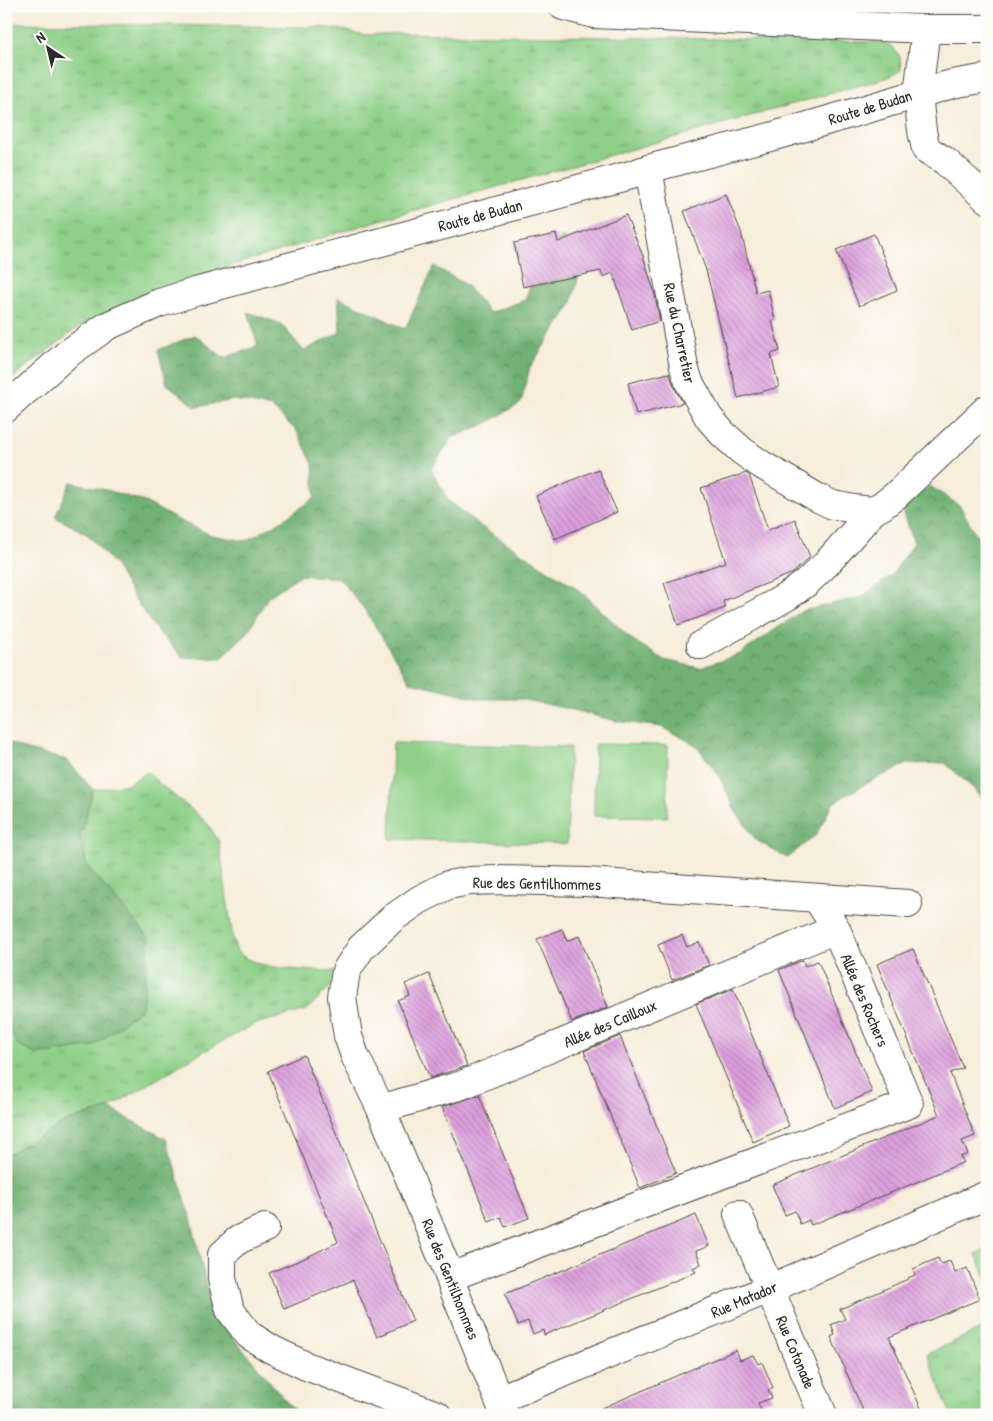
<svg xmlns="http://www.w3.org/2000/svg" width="993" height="1421" viewBox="0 0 993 1421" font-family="'Patrick Hand',sans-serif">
	<defs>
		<pattern id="grass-tufts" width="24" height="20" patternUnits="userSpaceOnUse" patternTransform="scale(1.25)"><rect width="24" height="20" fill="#8ed088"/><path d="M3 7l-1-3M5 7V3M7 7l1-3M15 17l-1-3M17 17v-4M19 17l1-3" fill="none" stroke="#74a96f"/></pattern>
		<pattern id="forest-crowns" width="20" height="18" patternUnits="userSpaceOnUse" patternTransform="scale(1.25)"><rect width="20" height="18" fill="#72b274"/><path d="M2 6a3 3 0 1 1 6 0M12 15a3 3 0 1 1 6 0" fill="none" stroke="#5e915f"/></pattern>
		<pattern id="building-back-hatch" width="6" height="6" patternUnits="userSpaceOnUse" patternTransform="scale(1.25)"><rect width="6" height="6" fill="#dda0de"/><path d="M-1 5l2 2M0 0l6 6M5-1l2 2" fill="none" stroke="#b383b4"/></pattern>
	</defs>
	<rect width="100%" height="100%" fill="#fdfcf7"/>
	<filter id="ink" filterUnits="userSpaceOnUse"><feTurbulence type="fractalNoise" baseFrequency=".02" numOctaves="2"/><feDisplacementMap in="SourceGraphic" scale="10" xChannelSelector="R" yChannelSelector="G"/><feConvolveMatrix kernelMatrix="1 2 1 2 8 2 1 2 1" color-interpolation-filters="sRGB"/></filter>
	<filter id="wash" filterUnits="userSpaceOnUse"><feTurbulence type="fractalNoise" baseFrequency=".0096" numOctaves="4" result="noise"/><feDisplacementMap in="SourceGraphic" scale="20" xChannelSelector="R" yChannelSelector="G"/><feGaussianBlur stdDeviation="1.12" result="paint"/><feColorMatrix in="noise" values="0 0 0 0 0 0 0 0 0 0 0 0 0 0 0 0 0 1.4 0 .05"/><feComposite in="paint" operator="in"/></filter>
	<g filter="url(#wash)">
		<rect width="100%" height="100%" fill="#f7edda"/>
		<g fill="url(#grass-tufts)" stroke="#5c7e5a">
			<path d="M6,23L320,27L344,30L365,35L397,33L880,42L892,46L900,57L901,70L886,78L390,217L220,269L145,294L80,326L6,383Z"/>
			<path d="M148,772L161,785L196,813L208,824L219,842L233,940C235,943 235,948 237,951C253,972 322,971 346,971L307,1010L255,1024L197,1055L109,1108L66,1122L6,1155V1022L18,1046L46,1054L94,1046L150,939L86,865L83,828L93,790L128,784Z"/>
			<path d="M987,1249V1280L976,1254Z"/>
			<path d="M987,1326V1415H951L927,1354Z"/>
		</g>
		<g fill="url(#forest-crowns)" stroke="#4e6e50">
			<path d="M563,236L580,271L571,305L530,367L521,403L487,423L452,438L431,469L448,500L479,525L582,592L630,638L664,660L700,668L740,654L802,611L861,597L891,576L914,543L902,508L930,486L960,506L987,554V803L973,788L945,763L907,764L867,783L833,803L816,835L787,858L756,840L735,810L718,774L696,745L661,727L616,721L556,706L519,699H480L446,690L410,682L365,610L339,578L300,575L268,597L248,632L221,658L182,657L155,628L134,598L114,564L87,534L55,517L71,482L110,491L145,502L178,520L211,535L246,541L283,520L315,498L313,464L297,431L271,407L234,400L196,407L167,384L158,350L195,335L224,358L258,346L248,312L281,324L304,351L340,332L338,297L405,329L434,266L466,285L490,313L525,300L537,267Z"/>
			<path d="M6,741L24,749L67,760L93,790L81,835L86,865L150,939L142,1008L94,1046L38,1055L18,1046L6,1024Z"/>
			<path d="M109,1108L166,1139L191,1218L213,1314L298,1415H6V1155L66,1122Z"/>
		</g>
		<g fill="#8ed088" stroke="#5c7e5a">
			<path d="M393,743L570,747L567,844L390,839Z"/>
			<path d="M595,744L668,745L667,817L594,816Z"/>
		</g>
		<g id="blocks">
			<g fill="url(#building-back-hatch)">
				<path d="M726,194L741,232L756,293L768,290L775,320L772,321L780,351L771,354L779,387L738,398L706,270L684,211Z"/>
				<path d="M626,215L643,256L654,291L660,321L632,330L613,273L603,277L601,271L523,287L514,243L556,234L558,242Z"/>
				<path d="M874,234L897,290L859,306L836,250Z"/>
				<path d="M669,373L675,389L683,403L636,415L628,383Z"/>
				<path d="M598,469L617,512L555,539L536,496Z"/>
				<path d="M746,473L749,475L768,530L795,519L810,557L793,573L723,601L725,608L678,625L664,583L726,562L701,488Z"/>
				<path d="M562,929L567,941L579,936L608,1007L572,1022L537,939Z"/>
				<path d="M682,935L687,947L699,942L709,965L672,980L658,945Z"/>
				<path d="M913,949L963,1068L950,1073L975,1136L962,1141L968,1154L960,1157L964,1162L900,1189L811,1225L809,1220L800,1224L795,1211L785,1215L772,1185L939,1115L877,964Z"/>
				<path d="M803,960L805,966L818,961L872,1092L835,1108L779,970Z"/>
				<path d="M429,974L467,1066L430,1078L398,1001L410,996L405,984Z"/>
				<path d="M733,989L789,1126L753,1142L696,1004Z"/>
				<path d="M620,1036L676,1173L640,1188L584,1051Z"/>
				<path d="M304,1055L413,1321L377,1337L353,1280L284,1309L269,1273L305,1258L338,1242L268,1071Z"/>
				<path d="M479,1095L529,1218L505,1227L501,1217L489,1222L442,1107Z"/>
				<path d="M696,1215L709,1246L696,1251L701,1264L693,1268L696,1272L544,1335L543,1330L533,1334L528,1321L518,1325L505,1294Z"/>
				<path d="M938,1258L941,1264L950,1261L955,1273L967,1268L980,1299L889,1337L924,1415H865L831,1337L835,1335L831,1325L845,1319L840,1309L908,1279V1278L915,1275L913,1269Z"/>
				<path d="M736,1350L740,1360L753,1355L758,1364L762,1362L773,1388L768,1390L772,1398L758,1403L763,1415H586Z"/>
			</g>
		</g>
	</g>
	<g filter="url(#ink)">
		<use href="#blocks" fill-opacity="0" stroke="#4a4845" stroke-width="1"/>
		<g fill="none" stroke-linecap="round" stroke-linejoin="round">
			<g stroke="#4a4845" stroke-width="30">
				<g id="minor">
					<path d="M926,29L918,94L922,131L926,149L945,161L987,199"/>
					<path d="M648,169L684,367L689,382L709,418L723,434L742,451L762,465L818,498L833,505L854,509L873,511L882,506L896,495L987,409"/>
					<path d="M6,408L66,355L107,326L159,303L195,292L634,174L648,169L774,136L952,84L987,78"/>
					<path d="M701,645L788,596L806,583L826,564L873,511"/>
					<path d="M381,1109L462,1085L836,929"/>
					<path d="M738,1214L823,1415"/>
					<path d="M265,1228L238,1240L222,1255V1279L230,1310L249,1335L271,1349L306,1366L437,1415"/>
					<path d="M450,1277L909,1104L836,929L817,898"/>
					<path d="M499,1399L769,1289L987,1195"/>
					<path d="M505,1415L454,1290L446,1267L381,1109L355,1056L348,1036L342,997L346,971L361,948L393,918L419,900L448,885L470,881L498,880L586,882L908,904"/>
				</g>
			</g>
			<g stroke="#4a4845" stroke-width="30">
				<path id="highway" d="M563,6L594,14L926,29H987"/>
			</g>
			<use href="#minor" stroke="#fff" stroke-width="28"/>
			<use href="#highway" stroke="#fff" stroke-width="28"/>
		</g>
	</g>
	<g text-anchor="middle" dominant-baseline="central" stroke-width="4" stroke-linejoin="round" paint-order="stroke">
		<g font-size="16" fill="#2b2b2b" stroke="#fdfcf7">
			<text transform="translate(870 107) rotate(-17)">Route de Budan</text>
			<text transform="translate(480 215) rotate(-15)">Route de Budan</text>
			<text transform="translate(680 333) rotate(78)">Rue du Charretier</text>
			<text transform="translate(537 883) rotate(1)">Rue des Gentilhommes</text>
			<text transform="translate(865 1000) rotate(67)">Allée des Rochers</text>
			<text transform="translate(610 1023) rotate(-23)">Allée des Cailloux</text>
			<text transform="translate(451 1279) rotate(68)">Rue des Gentilhommes</text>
			<text transform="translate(744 1299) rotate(-23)">Rue Matador</text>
			<text transform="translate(796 1352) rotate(67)">Rue Cotonade</text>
		</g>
	</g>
	<rect width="993" height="1421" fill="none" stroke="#fdfcf7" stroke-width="25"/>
	<g transform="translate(48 48) rotate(325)" stroke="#fdfcf7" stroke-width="4" paint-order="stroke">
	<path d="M0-4L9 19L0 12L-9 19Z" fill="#2b2b2b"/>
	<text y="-8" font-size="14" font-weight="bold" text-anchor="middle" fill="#2b2b2b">N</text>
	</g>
</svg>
